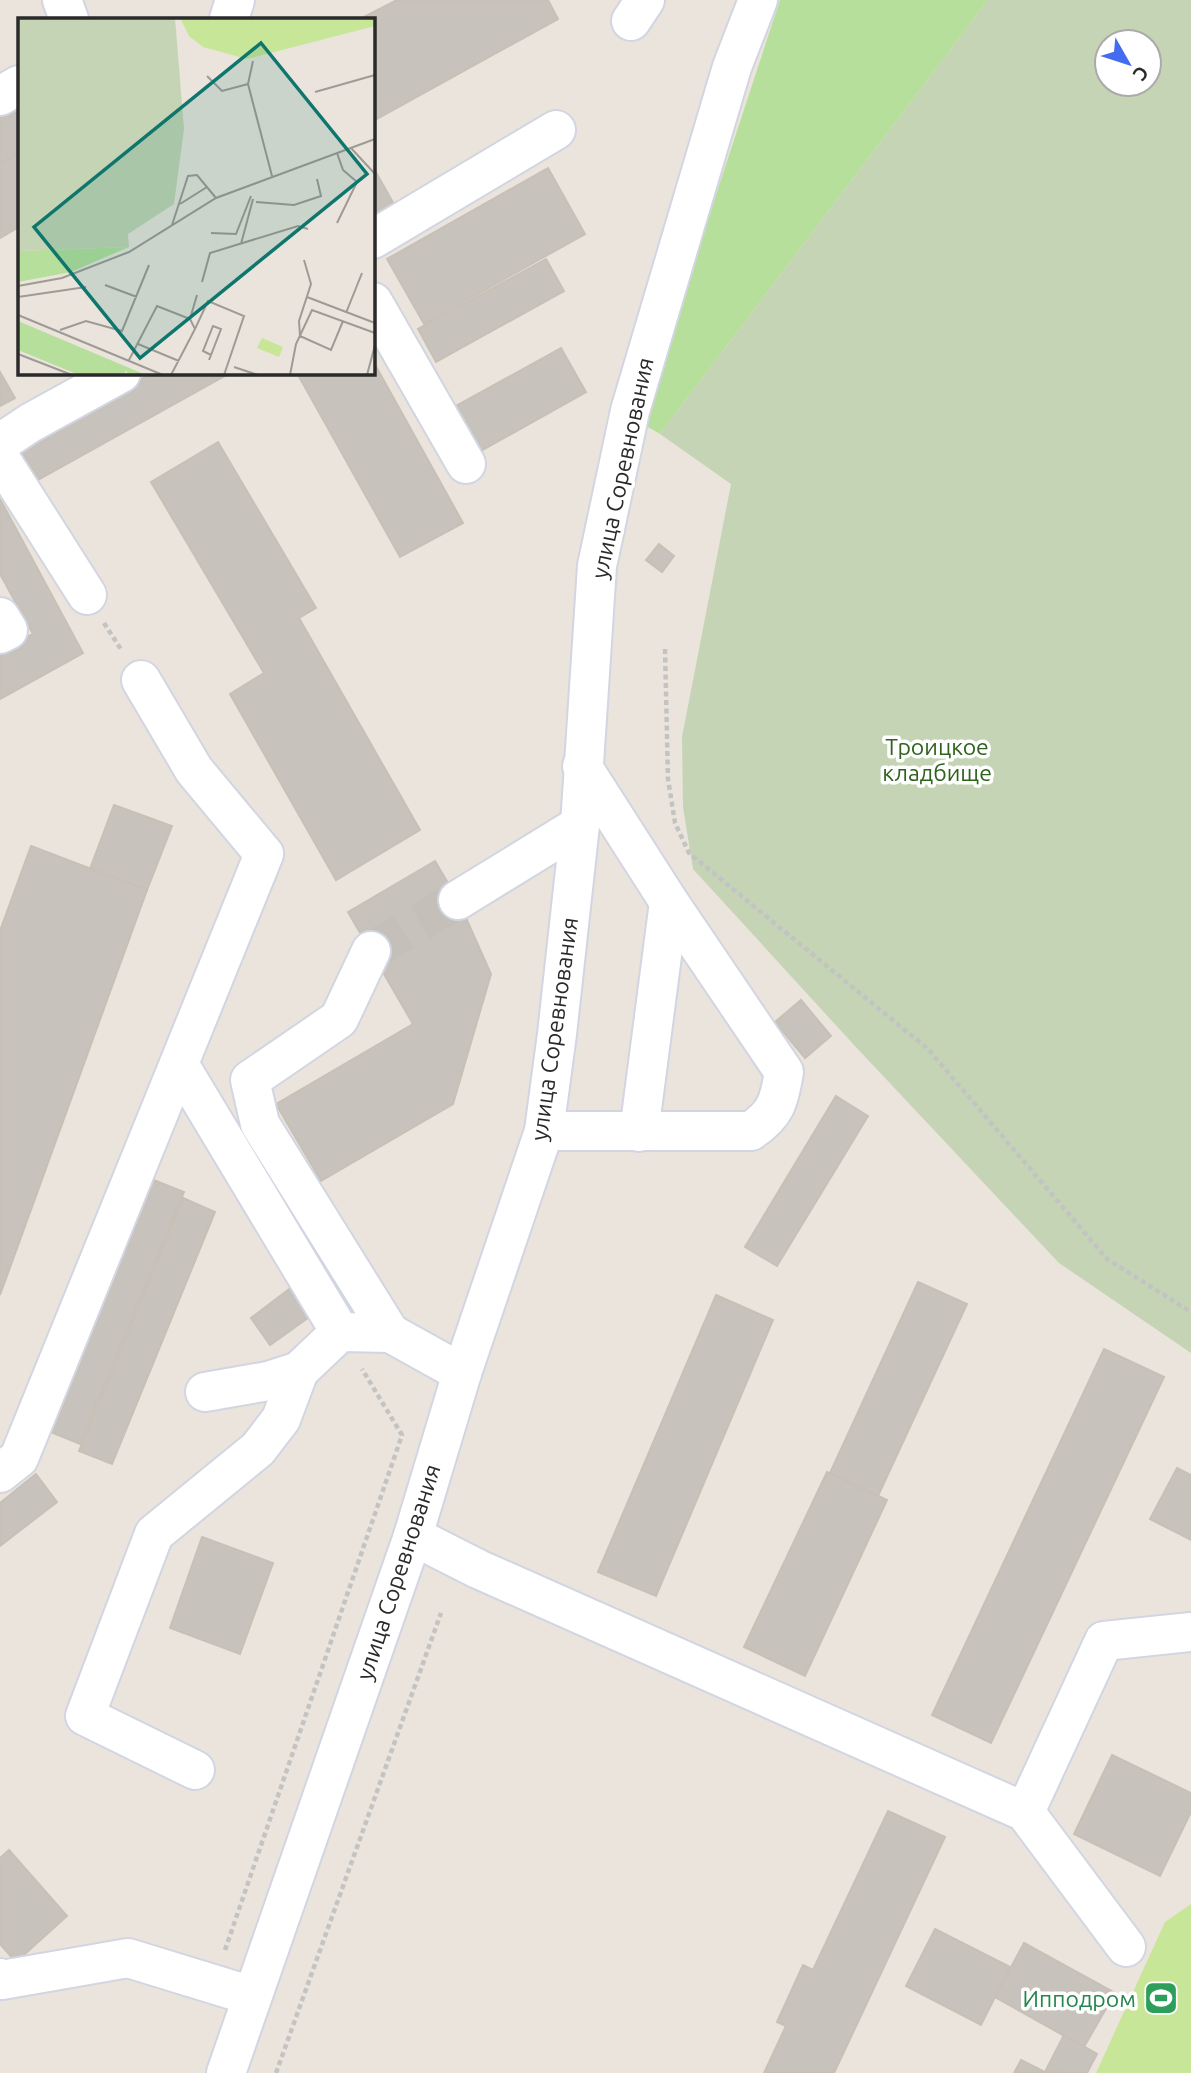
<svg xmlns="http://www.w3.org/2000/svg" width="1191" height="2073" viewBox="0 0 1191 2073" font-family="Ubuntu,sans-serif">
	<rect width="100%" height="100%" fill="#ebe4dc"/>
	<path fill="#b6df9b" d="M780,0H988L660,434L641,423Z"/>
	<path fill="#c5d4b4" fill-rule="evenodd" d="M988,0H1191V1353L1059,1263L854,1045L693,869L683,807L682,737L731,484L660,434ZM1107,42H1149V84H1107Z"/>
	<path fill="#c8e697" d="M1191,1904V2073H1096L1165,1922Z"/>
	<g fill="#c7c2bb" stroke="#c6c0b6" stroke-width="2">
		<path d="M397,0H548L558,19L373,121V19H360Z"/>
		<path d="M19,102V153L0,164V113Z"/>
		<path d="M19,153V227L0,238V164Z"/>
		<path d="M373,167L395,206L373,218Z"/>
		<path d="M548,168L585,234L424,324L387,259Z"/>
		<path d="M546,259L564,291L436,362L418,329Z"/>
		<path d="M561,348L586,392L472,456L447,411Z"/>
		<path d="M373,361L463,523L400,557L297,373H373Z"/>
		<path d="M0,372L15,398L0,406Z"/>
		<path d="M152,373H230L38,480L19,447Z"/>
		<path d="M218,442L316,608L299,618L420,830L336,880L230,694L264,673L151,482Z"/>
		<path d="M0,499L83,653L0,699V652L33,634L0,574Z"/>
		<path d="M659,544L674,556L662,572L646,560Z"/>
		<path d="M114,805L172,826L147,890L90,869Z"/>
		<path d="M31,846L147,890L0,1295V931Z"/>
		<path d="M435,861L458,900L491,974L453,1104L321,1181L276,1104L413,1024L348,912Z"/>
		<path d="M801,1000L831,1036L805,1058L775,1022Z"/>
		<path d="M836,1096L868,1116L777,1266L745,1247Z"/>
		<path d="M151,1179L184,1192L80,1444L48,1431Z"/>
		<path d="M183,1198L215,1212L112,1464L79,1451Z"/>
		<path d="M918,1282L967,1304L878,1496L830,1473Z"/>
		<path d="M292,1287L312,1315L270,1345L251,1318Z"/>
		<path d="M716,1295L773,1320L656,1596L598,1572Z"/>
		<path d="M1104,1349L1164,1377L991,1743L932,1715Z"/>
		<path d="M1177,1468L1191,1475V1540L1150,1519Z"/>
		<path d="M827,1472L887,1500L805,1676L744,1647Z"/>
		<path d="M36,1474L57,1502L0,1546V1503Z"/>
		<path d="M202,1537L273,1563L240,1654L170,1628Z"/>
		<path d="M1112,1755L1191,1793V1812L1160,1876L1074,1834Z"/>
		<path d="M888,1811L945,1837L834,2073H764L786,2026L777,2022L803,1965L813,1970Z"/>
		<path d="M9,1850L67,1916L16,1962L0,1944V1858Z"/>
		<path d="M935,1929L1010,1967L981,2025L906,1986Z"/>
		<path d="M1024,1943L1115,1993L1084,2047L995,1997Z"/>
		<path d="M1064,2035L1097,2054L1087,2073L1045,2072Z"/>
		<path d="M1021,2060L1045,2072L1046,2073H1014Z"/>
	</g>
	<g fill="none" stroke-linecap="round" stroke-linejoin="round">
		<path stroke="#c4bfb8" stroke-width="38" stroke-dasharray="38 19" stroke-linecap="butt" d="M371,951L458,900"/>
		<g stroke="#d2d5e2" stroke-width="42">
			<g id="minor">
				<path d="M62,0L69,19"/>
				<path d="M229,19L235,0"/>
				<path d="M631,21L645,0"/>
				<path d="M0,96L19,85"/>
				<path d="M373,239L556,130"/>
				<path d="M373,302L466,464"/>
				<path d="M0,443L30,423L121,373"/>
				<path d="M0,458L87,595"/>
				<path d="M0,617L8,630L0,634"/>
				<path d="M458,900L580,825"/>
				<path d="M371,951L339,1019L250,1080L260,1124L390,1333"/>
				<path d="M179,1064L340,1332L390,1333L462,1373"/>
				<path d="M544,1131H751C776,1114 779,1102 784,1072L669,902L582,766"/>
				<path d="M639,1132L669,902"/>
				<path d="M205,1392L268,1381L299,1371"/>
				<path d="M0,1473L19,1458L264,854L194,770L141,680"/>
				<path d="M413,1536L478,1569L1025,1812L1104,1641L1191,1632"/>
				<path d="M195,1770L85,1716L154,1534L258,1449L281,1419L299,1371L340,1332"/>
				<path d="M1025,1812L1126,1947"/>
				<path d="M0,1978L2,1980L128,1958L252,1996"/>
				<path d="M226,2073L413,1536L462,1373L544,1131L557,1034L580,825L597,566L630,411L732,67L758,0"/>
			</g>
		</g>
		<g stroke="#c3c3c3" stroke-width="4.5" stroke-dasharray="5 3.5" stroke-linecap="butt">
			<path d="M104,623L122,651"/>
			<path d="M665,649L668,779L675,823L689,853L928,1049L1107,1259L1191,1312"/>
			<path d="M225,1950L402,1435L362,1369"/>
			<path d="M276,2073L441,1613"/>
		</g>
		<use href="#minor" stroke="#fff" stroke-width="38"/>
	</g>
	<defs>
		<g id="stadium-square" transform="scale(1.75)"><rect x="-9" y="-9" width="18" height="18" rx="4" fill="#2e9e5b" stroke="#fff"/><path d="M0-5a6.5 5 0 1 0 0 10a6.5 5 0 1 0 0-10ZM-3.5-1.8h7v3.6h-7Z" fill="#fff"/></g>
	</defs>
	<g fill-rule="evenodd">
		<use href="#stadium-square" x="1161" y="1998"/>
	</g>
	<g text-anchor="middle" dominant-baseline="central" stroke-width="7" stroke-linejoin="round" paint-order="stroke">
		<g font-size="23" fill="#2a2a2a" stroke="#fff">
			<text transform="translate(622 468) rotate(-78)">улица Соревнования</text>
			<text transform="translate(554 1029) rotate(-82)">улица Соревнования</text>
			<text transform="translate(398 1572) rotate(-72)">улица Соревнования</text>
		</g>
		<g font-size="23" fill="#2f631d" stroke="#fff">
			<text x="937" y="746">Троицкое<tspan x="937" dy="26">кладбище</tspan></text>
		</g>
		<g font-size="23" fill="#27864d" stroke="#fff" text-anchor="end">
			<text x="1136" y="1998">Ипподром</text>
		</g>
	</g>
	<g transform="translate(18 18)">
		<rect width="357" height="357" fill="#ebe4dc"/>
		<path d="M111,229L53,254L0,264V233ZM0,303L128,357H110L108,352L106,357H61L0,332Z" fill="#b6df9b"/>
		<path d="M0,0H157L166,111L156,186L110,216L111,229L0,233Z" fill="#c5d4b4"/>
		<path d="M162,0H357V8L229,41L185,29L171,18ZM244,320L265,329L261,339L239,330Z" fill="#c8e697"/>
		<path fill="none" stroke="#9e9a95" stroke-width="2" d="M189,58L204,73L230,66L254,158M230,66L235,43M297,74L357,57M333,130L357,156M319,135L325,152L339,164L319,205M238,184L276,187L303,178L299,161M162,186L189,169M154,207L170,158L179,157L198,180M193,215L218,216L233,178M223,226L235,181M286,242L293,266L281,303L282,318L313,332L325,303M184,264L192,235L280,208L290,211M87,267L119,279M0,268L44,260L111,234L198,180L357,121M0,279L68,269M289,279L357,305M328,295L344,255M0,297L145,357M177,311L190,283L226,298L206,357M42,312L68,303L104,313L131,247M120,326L161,343M0,336L54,357M111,342L139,288L172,301M191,342L193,337L203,311L195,308L185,333L193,337M216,349L240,357M153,357L177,311L172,301L179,277M272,357L278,326L294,292L357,315M349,357L357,327"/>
		<path fill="#0f766e" fill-opacity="0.15" stroke="#0f766e" stroke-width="3.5" d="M243,25L349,156L122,340L16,209Z"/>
		<rect width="357" height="357" fill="none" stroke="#2a2a2a" stroke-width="3.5"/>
	</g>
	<g transform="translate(1128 63) rotate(129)"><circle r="33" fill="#ffffff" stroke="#aaaaaa" stroke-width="2"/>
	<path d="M0-5L12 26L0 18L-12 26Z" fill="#446cf1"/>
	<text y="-10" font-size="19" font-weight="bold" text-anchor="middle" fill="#2a2a2a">С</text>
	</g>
</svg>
